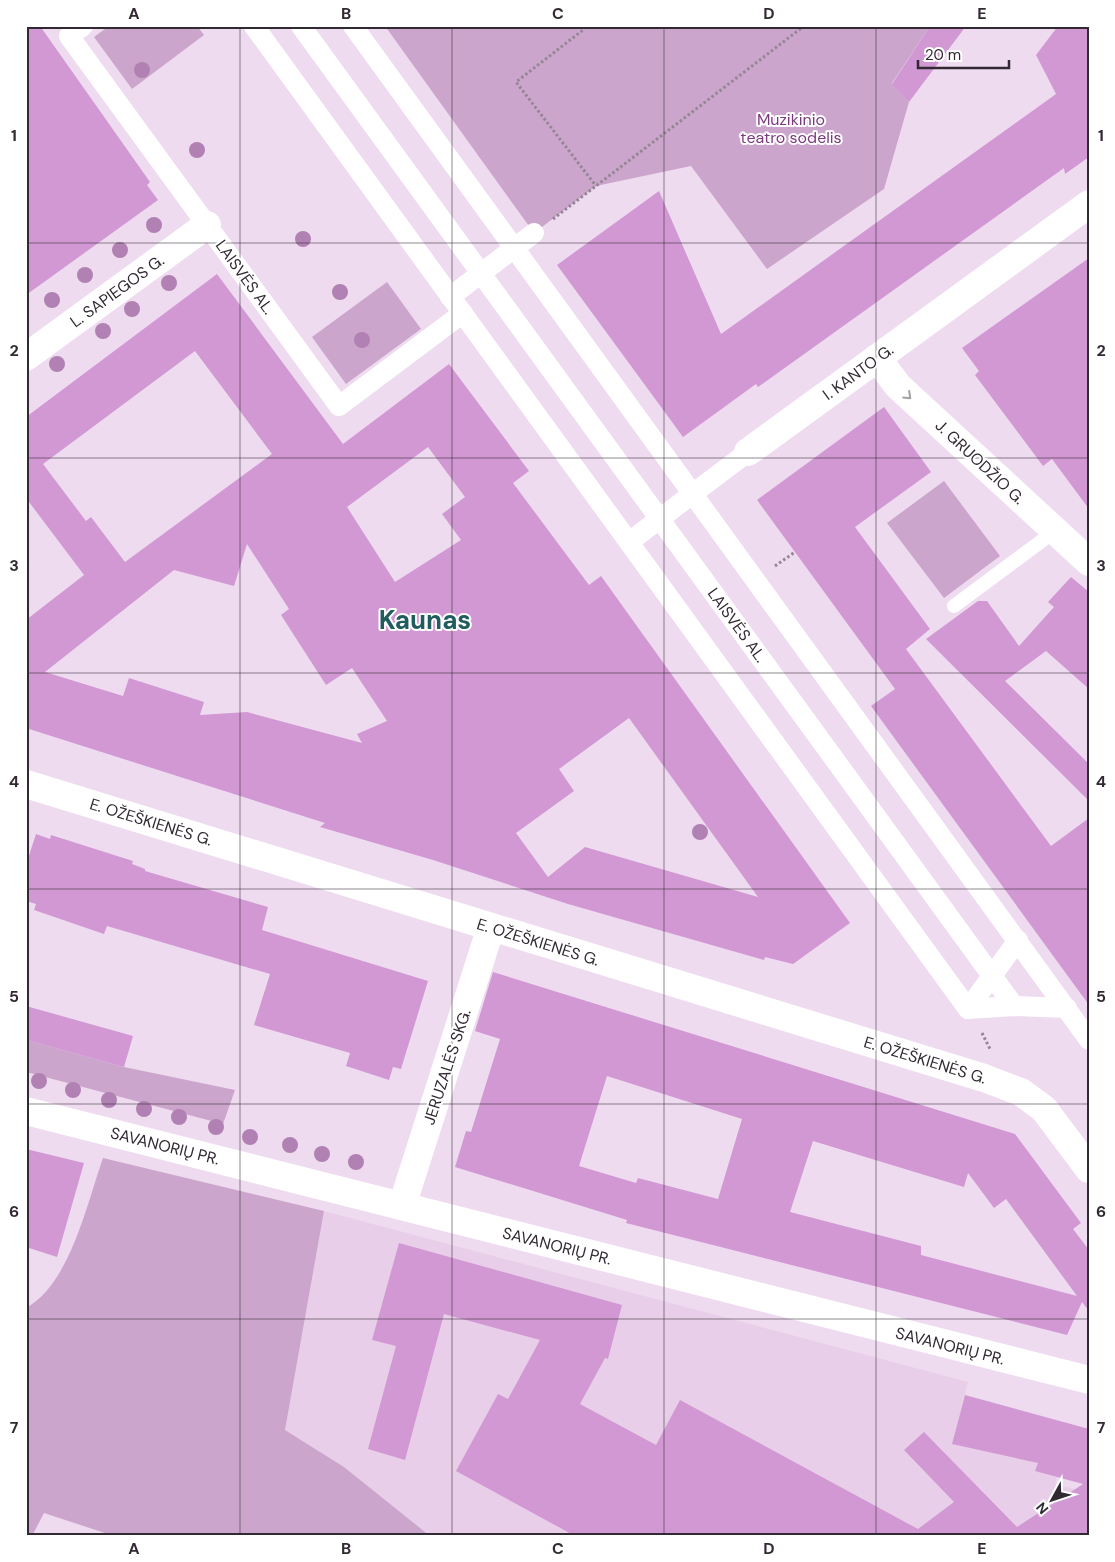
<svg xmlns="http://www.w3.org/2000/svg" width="1115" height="1562" viewBox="0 0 1115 1562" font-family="'DM Sans',sans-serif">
	<rect width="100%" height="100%" fill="#efdbf0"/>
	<path fill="#e8cee8" d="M324,1211L968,1382L953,1440L1038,1463L1036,1471L1057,1477L1055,1484L1089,1493V1536H430L344,1467L285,1430Z"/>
	<g fill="#cba5cc">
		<path d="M109,26H197L204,35L132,89L94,37Z"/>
		<path d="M385,26H930L892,83L909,102L884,189L767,269L691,166L596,186L534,233Z"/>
		<path d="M387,282L421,329L346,384L312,337Z"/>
		<path d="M944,481L1000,556L944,598L887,523Z"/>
		<path d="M26,1040L124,1067L235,1090L223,1124L26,1072Z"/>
		<path d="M103,1158L324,1211L285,1430L344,1467L430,1536H114L44,1513L32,1536H26V1308C70,1284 87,1203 103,1158Z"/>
	</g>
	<g fill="#d198d3" fill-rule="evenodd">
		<path d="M26,26H40L150,182L147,185L158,200L26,295Z"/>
		<path d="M930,26H966L909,102L892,84Z"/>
		<path d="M1058,26H1089V157L1065,174L1064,168L758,387L756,384L683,437L557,265L659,191L721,334L1056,94L1036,55Z"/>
		<path d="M1089,258V509L1052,459L1043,466L975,375L979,371L962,348Z"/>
		<path d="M217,274L343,444L449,364L529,471L513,483L589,585L601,576L850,923L793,964L765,957L764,960L568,904L433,860L320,827L325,823L26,728V620L84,575L26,498V417ZM195,351L272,454L125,562L91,517L86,521L43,464ZM428,447L465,497L442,514L461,540L395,582L347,507ZM247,544L289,609L281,615L326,685L352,668L387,721L357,734L362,743L247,712L200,715L204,702L129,678L123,696L45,672L174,570L234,586ZM629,718L758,897L585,847L548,877L516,833L574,791L559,769Z"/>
		<path d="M884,407L931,472L855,527L930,629L906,649L1051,846L1089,818V1005L871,706L895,689L757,500Z"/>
		<path d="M1071,577L1089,592V689L1046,651L1005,681L1089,764V801L926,639L978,601H987L1019,646L1054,607L1048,602Z"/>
		<path d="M36,834L50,839L51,835L133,861L132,864L145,869V871L268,907L262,930L428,981L401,1069L393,1067L389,1080L346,1066L350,1053L254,1025L270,974L107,926L104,934L34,910L36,904L26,901V865Z"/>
		<path d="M493,972L1015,1134L1081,1223L1073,1229L1089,1250V1311L1082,1302L1067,1335L626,1223L627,1220L455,1167L466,1131L471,1132L500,1039L475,1031ZM607,1076L742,1119L718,1199L638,1178L636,1183L579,1166ZM813,1141L964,1187L968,1173L994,1208L1006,1199L1077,1296L921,1255V1246L790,1212Z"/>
		<path d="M26,1006L133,1036L124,1067L26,1040Z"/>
		<path d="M26,1149L84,1163L57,1257L26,1247Z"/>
		<path d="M399,1243L622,1305L608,1359L605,1358L580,1404L656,1445L680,1400L918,1529L954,1502L904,1450L924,1432L1017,1527L1083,1484L1035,1471L1038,1463L952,1444L965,1395L1089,1429V1536H575L456,1471L498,1394L508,1399L540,1340L444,1314L405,1460L368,1449L396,1346L372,1340Z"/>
	</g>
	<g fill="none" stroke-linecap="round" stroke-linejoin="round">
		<g stroke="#948695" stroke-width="3" stroke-dasharray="2.5 2.5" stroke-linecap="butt">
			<path d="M581,26L583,30L516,82L596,186"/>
			<path d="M553,219L804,26"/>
			<path d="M775,566L795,552"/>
			<path d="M982,1033L990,1049"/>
		</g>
		<path stroke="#fff" stroke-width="14" d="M954,606L1055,531"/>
		<g stroke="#fff" stroke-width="20">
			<path d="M83,26L69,36L339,406L463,313"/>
			<path d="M254,26L968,1009"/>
			<path d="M301,26L1014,1006"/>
			<path d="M353,26L1089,1040"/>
			<path d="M450,297L534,233"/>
			<path d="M629,542L748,452"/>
			<path d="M968,1009L1014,1006L1067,1008"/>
			<path d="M968,1009L1018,940"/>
		</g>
		<g stroke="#fff" stroke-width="28">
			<path d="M26,357L207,225"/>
			<path d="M877,358L898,386L1089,562"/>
			<path d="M748,452L1089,204"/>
			<path d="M402,1206L491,927"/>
		</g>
		<path stroke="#fff" stroke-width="28" d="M26,784L984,1078L1021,1092L1044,1109L1089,1169"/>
		<path stroke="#fff" stroke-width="28" d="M26,1111L1089,1380"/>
	</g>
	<g fill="#b081b2">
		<circle cx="142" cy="70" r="8"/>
		<circle cx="197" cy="150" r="8"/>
		<circle cx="154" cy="225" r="8"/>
		<circle cx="303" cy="239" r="8"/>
		<circle cx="120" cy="250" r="8"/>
		<circle cx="85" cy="275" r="8"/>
		<circle cx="169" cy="283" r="8"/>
		<circle cx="340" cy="292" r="8"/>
		<circle cx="52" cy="300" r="8"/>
		<circle cx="132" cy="309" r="8"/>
		<circle cx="103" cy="331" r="8"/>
		<circle cx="362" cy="340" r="8"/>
		<circle cx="57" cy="364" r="8"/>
		<circle cx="700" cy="832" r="8"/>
		<circle cx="39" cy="1081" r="8"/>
		<circle cx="73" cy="1090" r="8"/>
		<circle cx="109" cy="1100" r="8"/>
		<circle cx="144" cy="1109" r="8"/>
		<circle cx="179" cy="1117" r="8"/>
		<circle cx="216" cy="1127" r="8"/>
		<circle cx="250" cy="1137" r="8"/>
		<circle cx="290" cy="1145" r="8"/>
		<circle cx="322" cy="1154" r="8"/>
		<circle cx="356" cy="1162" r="8"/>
	</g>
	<defs><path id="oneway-chevron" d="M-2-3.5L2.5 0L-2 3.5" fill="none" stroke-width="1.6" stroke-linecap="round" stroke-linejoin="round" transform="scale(1.25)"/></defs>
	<use stroke="#a39fa3" href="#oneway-chevron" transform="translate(908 396) rotate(43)"/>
	<path fill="none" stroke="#322a32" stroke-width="1" stroke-opacity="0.55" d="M240,26V1536M452,26V1536M664,26V1536M876,26V1536M26,243H1089M26,458H1089M26,673H1089M26,889H1089M26,1104H1089M26,1319H1089"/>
	<g text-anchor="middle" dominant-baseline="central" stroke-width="4" stroke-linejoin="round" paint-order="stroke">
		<g font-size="16" fill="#7c387f" stroke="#fff">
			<text x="791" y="119">Muzikinio<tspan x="791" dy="18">teatro sodelis</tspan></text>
		</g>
		<g font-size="16" fill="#322a32" stroke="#fff">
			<text transform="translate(245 277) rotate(54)">LAISVĖS AL.</text>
			<text transform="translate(117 291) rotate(-36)">L. SAPIEGOS G.</text>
			<text transform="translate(858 372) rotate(-36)">I. KANTO G.</text>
			<text transform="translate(980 462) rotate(43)">J. GRUODŽIO G.</text>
			<text transform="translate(737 625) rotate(54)">LAISVĖS AL.</text>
			<text transform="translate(151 822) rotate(17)">E. OŽEŠKIENĖS G.</text>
			<text transform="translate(538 942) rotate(17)">E. OŽEŠKIENĖS G.</text>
			<text transform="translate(925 1060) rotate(17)">E. OŽEŠKIENĖS G.</text>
			<text transform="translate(447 1067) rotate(-72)">JERUZALĖS SKG.</text>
			<text transform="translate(165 1146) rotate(14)">SAVANORIŲ PR.</text>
			<text transform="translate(557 1246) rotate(14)">SAVANORIŲ PR.</text>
			<text transform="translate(950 1346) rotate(14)">SAVANORIŲ PR.</text>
		</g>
		<g font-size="26" font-weight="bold" fill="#215c5f" stroke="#fff">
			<text x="425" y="620">Kaunas</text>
		</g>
	</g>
	<rect width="1115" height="1562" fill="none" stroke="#ffffff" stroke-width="55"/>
	<g transform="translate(1052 1500) rotate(230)" stroke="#ffffff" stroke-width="4" paint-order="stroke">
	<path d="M0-4L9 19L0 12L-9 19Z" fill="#322a32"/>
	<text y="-8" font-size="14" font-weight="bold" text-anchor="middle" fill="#322a32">N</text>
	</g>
	<path d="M918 60v8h91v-8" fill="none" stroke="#322a32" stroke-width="2.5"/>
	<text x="925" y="60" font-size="15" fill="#322a32" stroke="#ffffff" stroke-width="4" paint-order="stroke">20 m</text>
	<rect x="28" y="28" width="1060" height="1506" fill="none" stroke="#322a32" stroke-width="2"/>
	<g font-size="16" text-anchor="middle" font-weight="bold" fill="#322a32">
		<text x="134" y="19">A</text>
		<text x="346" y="19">B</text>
		<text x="558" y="19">C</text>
		<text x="769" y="19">D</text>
		<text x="982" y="19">E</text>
		<text x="14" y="141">1</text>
		<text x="1101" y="141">1</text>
		<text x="14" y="356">2</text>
		<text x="1101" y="356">2</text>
		<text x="14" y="571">3</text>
		<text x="1101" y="571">3</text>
		<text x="14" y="787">4</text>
		<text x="1101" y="787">4</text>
		<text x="14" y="1002">5</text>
		<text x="1101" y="1002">5</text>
		<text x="14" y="1217">6</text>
		<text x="1101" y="1217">6</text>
		<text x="14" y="1433">7</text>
		<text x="1101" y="1433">7</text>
		<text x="134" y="1554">A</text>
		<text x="346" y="1554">B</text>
		<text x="558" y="1554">C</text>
		<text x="769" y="1554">D</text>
		<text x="982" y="1554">E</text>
	</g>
</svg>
